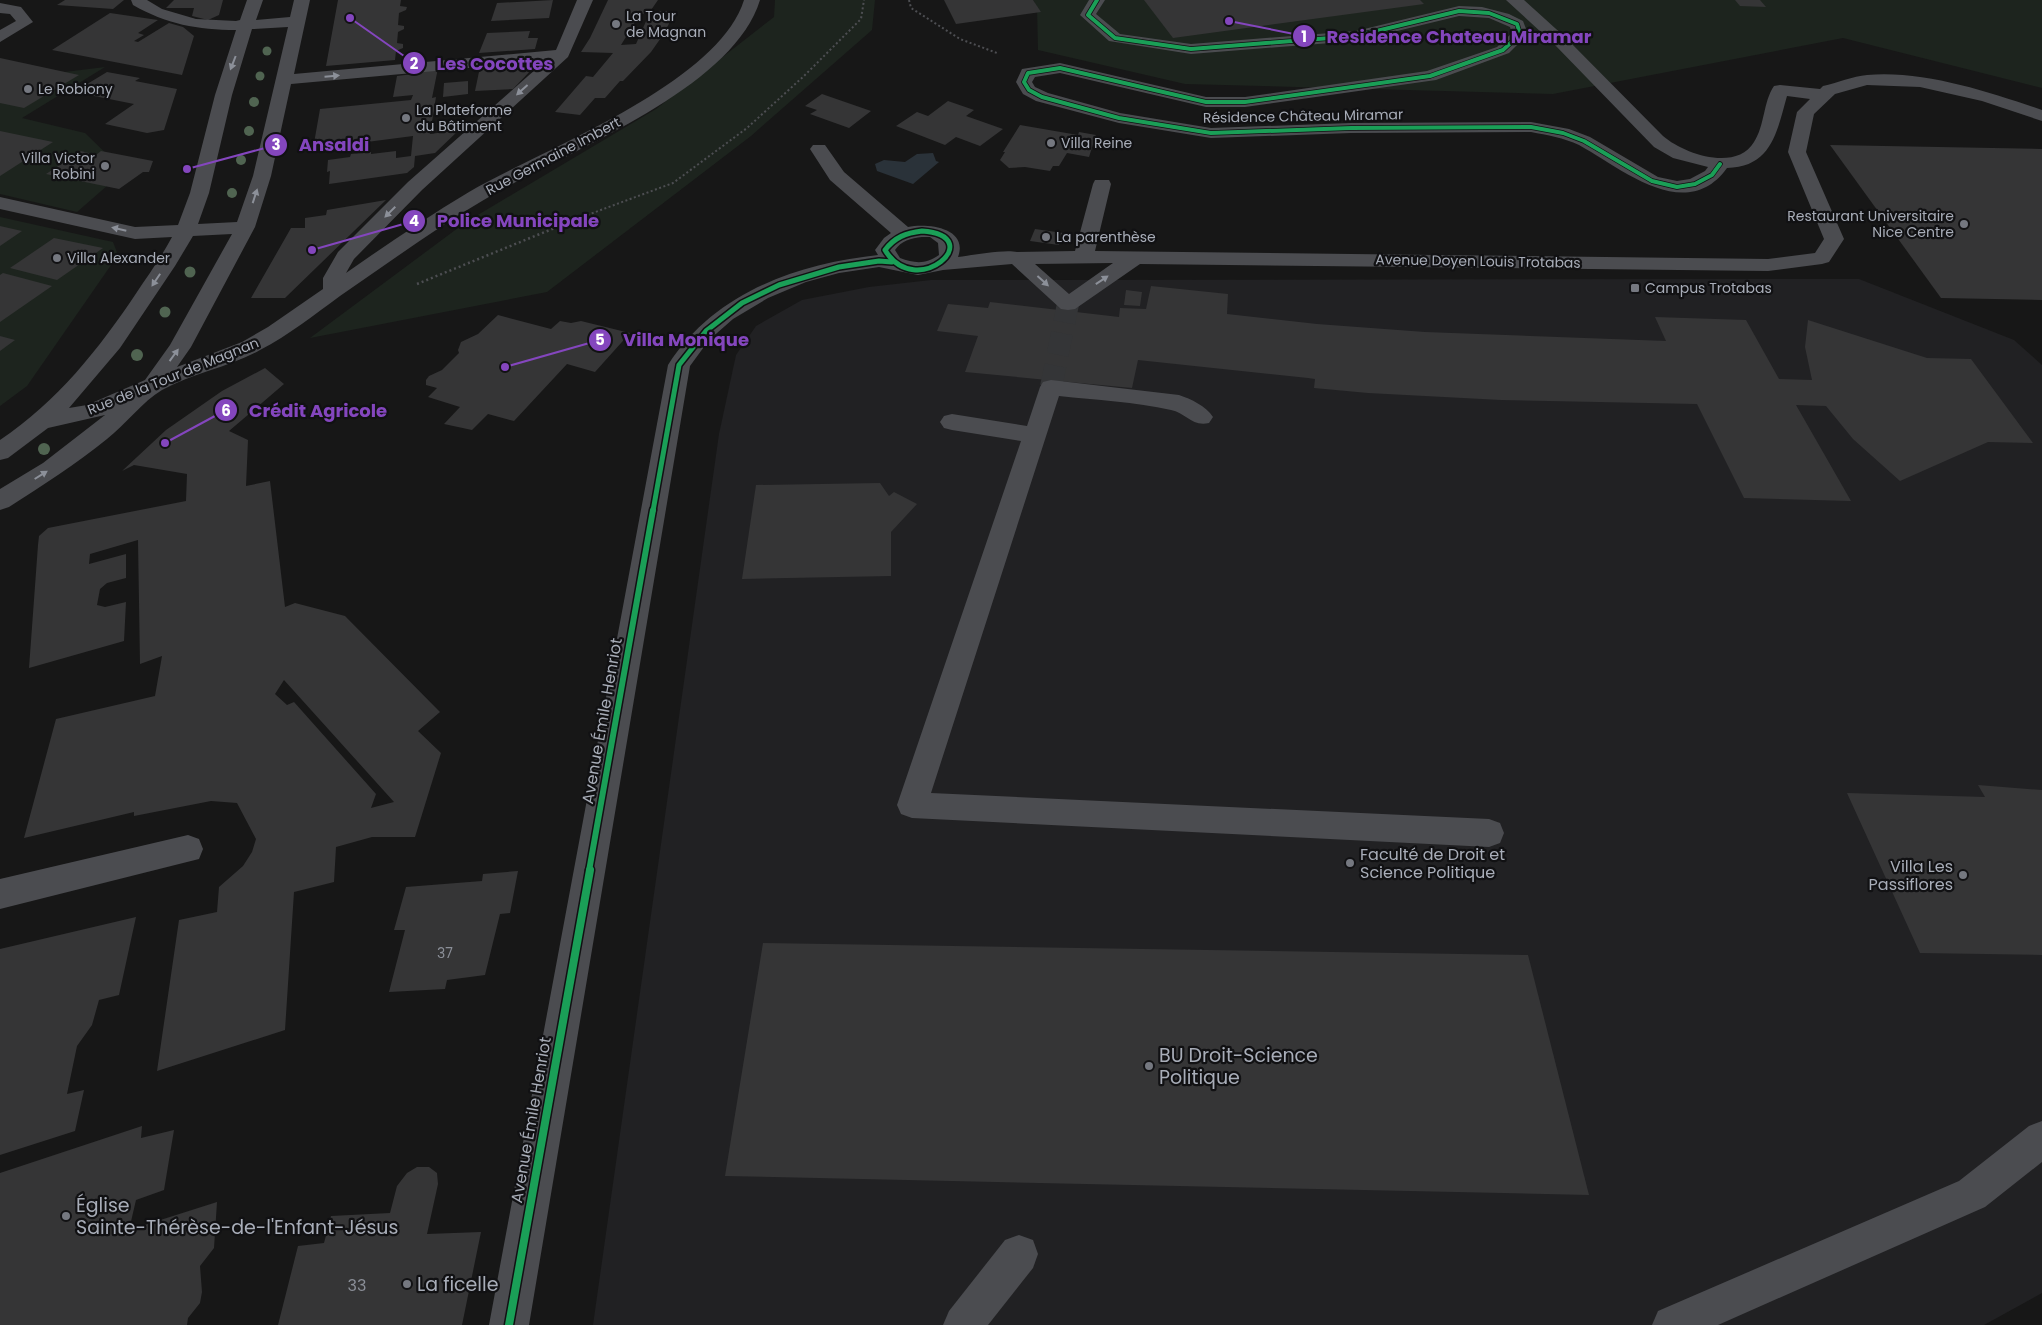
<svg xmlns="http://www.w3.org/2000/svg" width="2042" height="1325" viewBox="0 0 2042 1325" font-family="Poppins,sans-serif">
	<rect width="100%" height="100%" fill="#171717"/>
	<path fill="#212123" d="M1859,279L2014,340L2042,365V1293L1984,1325H593L719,434L736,355L756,326L802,300L869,287L931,280Z"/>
	<g fill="#1d241e">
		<path d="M775,0H875L872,30L751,136L547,292L310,338L466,222L656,109L774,17Z"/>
		<path d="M1033,0H2042V88L1843,38L1553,94L1185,84L1038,50L1037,7Z"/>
		<path d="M105,67L22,118L85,133L124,171L77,212L0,194V80Z"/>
		<path d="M0,217L113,242L118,255L27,386L0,406Z"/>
	</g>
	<path fill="#2a3239" d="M933,153L936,161L939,162L913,184L877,171L875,164L884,160L905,162L917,154Z"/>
	<g fill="#353536" fill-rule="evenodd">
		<path d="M65,0H124L113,9L57,5Z"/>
		<path d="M174,0H223L219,15L208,20L192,16L194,8H166Z"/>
		<path d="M338,0H401L400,6L407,7L406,10L399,13L398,25L404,26V29L398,32L397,43L403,44V48L396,51L395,60L326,66Z"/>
		<path d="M553,0L549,18L491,21L497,3Z"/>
		<path d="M608,0H658L649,13L640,14L621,45L636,44L647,19H652L656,11H675L665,32L651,52L623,81H620L605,98H595L580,115L555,112L586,76L593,77L613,53L581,52L590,38Z"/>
		<path d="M944,0H1033L1041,12L956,24Z"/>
		<path d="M1144,0H1420L1424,4L1173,38Z"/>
		<path d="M1735,0H1760L1766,7L1740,6Z"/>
		<path d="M110,13L158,20L138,33L144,35L134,41L138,42L169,23L183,27L194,36L182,75L52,50Z"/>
		<path d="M530,31L528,38H538L535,49L479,53L487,33Z"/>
		<path d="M0,58L79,75L24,108L0,103Z"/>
		<path d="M533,64L535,66L513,89L475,91L480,67Z"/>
		<path d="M438,68L432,98L436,97L430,134L459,130L435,153L415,156L414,167L407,173L329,184L330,171L327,172L328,160L350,157L351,154L371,152V154L396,151V158L411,156L413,136L313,149L320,109L411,100L413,95L393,97L397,76L413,74V70Z"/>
		<path d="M107,72L140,78L135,81L177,89L164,130L147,133L105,124L134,104L74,92Z"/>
		<path d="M468,81V94L443,97L444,83Z"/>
		<path d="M822,94L871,111L849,128L810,114L817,110L805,106Z"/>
		<path d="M948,101L974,110L966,116L1003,129L980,146L956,137L945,145L896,126L917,112L928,116Z"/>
		<path d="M1020,125L1078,135L1079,132L1096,135L1089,157L1067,153L1059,166H1053L1050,171L1025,167L1009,168L1000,160L1005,152H1003Z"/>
		<path d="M0,131L53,142L0,176Z"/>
		<path d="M1830,145L2042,149V300L1941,298Z"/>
		<path d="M81,151L96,155L101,151L153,161L149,172H143L119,189L46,174Z"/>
		<path d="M386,200L285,298H251L291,228H305V218L326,215L327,210Z"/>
		<path d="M0,226L22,231L0,246Z"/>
		<path d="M1035,229L1063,233L1059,245L1030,241Z"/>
		<path d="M54,238L103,248L57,280L10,268Z"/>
		<path d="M3,273L52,286L0,322V275Z"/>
		<path d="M1151,286L1228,294L1227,314L1317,324L1425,332L1666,341L1655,317L1746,320L1779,379L1812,380L1805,347L1808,320L1927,358L1971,359L2033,443L1988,442L1900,481L1853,439L1826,406L1796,405L1851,501L1744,498L1697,404L1501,400L1368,393L1314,388L1315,379L1308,378L1138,360L1132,388L965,372L978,336L937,331L948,304L988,308L990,302L1119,317L1120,308L1146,309Z"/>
		<path d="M1126,290L1142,292L1140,306L1124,305Z"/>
		<path d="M498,315L551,329L560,321L571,323L581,321L630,333L595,372L567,364L514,421L488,414L472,430L444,424L460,407L428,397L437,388L426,385V380L429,376L442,370L459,353L458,350L461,342L478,334Z"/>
		<path d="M0,336L15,340L0,351Z"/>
		<path d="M265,368L284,384L229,431L248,440L246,486L270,481L285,607L295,603L345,616L440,712L418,731L441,753L415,837H372L336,847L334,882L294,892L285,1030L157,1071L179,920L217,912L219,887L243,866L252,852L256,839L237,803L211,801L134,816V812L24,838L56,719L155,696L162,656L140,664L138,540L90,554L89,564L126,554V578L107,583L100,589L97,605L105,607L126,602L124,641L29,668L38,545L39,536L48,528L186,501L187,474L134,465L122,471L166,430L222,391ZM284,680L394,802L371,808L376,794L294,702L287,705L275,694Z"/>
		<path d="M880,483L889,496L894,492L917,504L891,532V576L742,579L756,485Z"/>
		<path d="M1978,785L2042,790V955L1920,953L1847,793L1985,797Z"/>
		<path d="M518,871L510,913L500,914L485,975L447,980L445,989L389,992L405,930H394L406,887L482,881L483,874Z"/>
		<path d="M136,917L119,995L99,1000L92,1025L77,1046L67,1094L84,1090L75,1131L0,1155V949Z"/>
		<path d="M763,943L1528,955L1589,1195L725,1176Z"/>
		<path d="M142,1126L141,1138L174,1130L164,1190L136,1200L129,1230L217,1202L214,1248L200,1266L202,1292L200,1303L188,1318L187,1325H0V1173Z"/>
		<path d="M417,1167H429L437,1173L438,1184L427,1234L481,1232L462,1325H278L298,1246L324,1243L331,1216L390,1213L397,1186L407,1173Z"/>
	</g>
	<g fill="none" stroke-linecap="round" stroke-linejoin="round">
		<path stroke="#343537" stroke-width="22" stroke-dasharray="22 11" stroke-linecap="butt" d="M1051,387L1068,304"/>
		<g stroke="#4d4e52" stroke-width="2" stroke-dasharray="2 2.5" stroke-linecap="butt">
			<path d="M909,0L911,8L960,39L997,53"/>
			<path d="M558,226L673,183L747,128L804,76L861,19L864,0"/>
		</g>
		<path stroke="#4d4e52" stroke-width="2.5" stroke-dasharray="2 3" stroke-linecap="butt" d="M417,284L562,225"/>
		<g fill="#4b4c50" fill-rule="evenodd">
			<path d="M131,0H147L162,9L196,19L236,21L240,20L247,0H263L256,20L290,17L294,0H310L294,74L556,50L577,0H593L568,57L422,190L354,259L346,273C386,245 427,217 469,192C543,149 718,84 744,0H760C732,92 559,154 482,201C433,230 387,264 340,296C314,315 289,335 260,350C230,367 192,373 162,390C143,401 125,425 107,439C76,464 42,486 9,507L0,510V489L43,463L105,415L48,428L8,458L0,460V440C57,402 99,349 137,292C149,274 162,256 172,237L135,239L0,209V197L135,227L178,225L190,193L215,95L236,30C198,30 166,24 133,5ZM288,27L253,176L237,222L198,224L209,193L232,95L252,29ZM545,61L408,182L338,252L323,278V289L268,327L242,342L177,367L191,347L255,227L271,176L291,84ZM232,234L170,345L145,380L87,405L69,408L120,348L175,266L193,236Z"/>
			<path d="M1089,0H1105L1096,14L1120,34L1191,44L1356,31L1459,6L1482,7L1509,14L1523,21L1528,34L1509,53L1436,80L1245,107H1206L1060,73L1035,77L1032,82L1035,87L1048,93L1120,113L1211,128L1351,123L1531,122L1569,129L1590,137L1658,177L1677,181L1690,179L1705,171L1708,167L1673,158L1654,147L1555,45L1506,0H1524L1566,38L1663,136C1684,154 1736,172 1754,142C1765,125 1763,102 1774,86L1780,85L1820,89L1823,86C1837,83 1853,76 1867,75C1924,70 1989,92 2042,110V121L1982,101L1920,87L1867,85L1835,94L1814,114L1806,152L1844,239L1829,262L1822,264L1768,271L1140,264L1075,309L1068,310L1061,309L1012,264L943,270L918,275L879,267L839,273L806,282L768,298L733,319L709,340L690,366L529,1325H489L668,365C714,293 796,264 878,255L875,250L884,238L891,233L830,180L810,149L813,145H825L844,172L908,227C926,223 969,227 958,257C973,255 1005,249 1017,252L1075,251L1093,184L1095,180H1109L1111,184L1095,251L1768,259L1815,253L1824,239L1788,152L1797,112L1810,99L1787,96C1777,131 1772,167 1727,168C1686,225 1621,168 1579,145C1564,138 1547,135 1531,132L1351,133L1211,138L1119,123L1036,101L1023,94L1016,82L1022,69L1060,63L1206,97H1245L1427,71L1497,47L1512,33L1510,27L1489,18L1459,16L1356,41L1191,54L1109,41L1080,15ZM922,237H930L938,243L939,255C925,265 914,263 900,258L895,250C901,241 911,238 922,237ZM1113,263L1069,294L1035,264Z"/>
			<path d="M0,3L21,7L33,22L0,42V30L16,21L10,14L0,13Z"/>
			<path d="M1051,380L1179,395C1191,399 1206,406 1213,417L1209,423C1192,427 1186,413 1171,410C1135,402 1096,400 1059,396L931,793L1489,819L1500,823L1504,833L1500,843L1489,847L912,818L901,814L897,805L1021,441L952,430L944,428L940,422L944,416L952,414L1027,426L1040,387L1043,382Z"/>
			<path d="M188,835L199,839L203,849L199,859L0,909V879Z"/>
			<path d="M2042,1121V1162L1985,1207L1718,1325H1652L1658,1311L1959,1181L2029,1126Z"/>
			<path d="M1019,1235L1033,1240L1038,1254L1033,1268L988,1325H943L949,1311L1005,1240Z"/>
		</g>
		<g stroke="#111113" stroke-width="5.5">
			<path id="cycleway-far3" d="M1097,0L1088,15L1115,38L1191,49L1356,36L1459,11L1489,13L1517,24L1520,34L1503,50L1430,76L1245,102H1206L1060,68L1028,73L1024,82L1029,90L1042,97L1119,118L1211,133L1351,128L1531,127L1563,133L1584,141L1652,181L1677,187L1695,184L1712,175L1720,164"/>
		</g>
		<g stroke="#111113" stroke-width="8">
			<g id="cycleway-far2">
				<path d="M922,231C990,236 916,302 885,250C895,237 906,233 922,231Z"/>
				<path d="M653,511L679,365L706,331L742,303L779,285L839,267L879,261L892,262"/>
			</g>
		</g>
		<g stroke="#111113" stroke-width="9">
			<path id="cycleway-far1" d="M589,871L653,510"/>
		</g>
		<g stroke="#111113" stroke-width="11">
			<path id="cycleway" d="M509,1325L590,870"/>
		</g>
		<use href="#cycleway-far3" stroke="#1a9f57" stroke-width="4"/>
		<use href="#cycleway-far2" stroke="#1a9f57" stroke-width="5"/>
		<use href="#cycleway-far1" stroke="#1a9f57" stroke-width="6"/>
		<use href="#cycleway" stroke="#1a9f57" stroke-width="8"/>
	</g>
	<g fill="#506451">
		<circle cx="267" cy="51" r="4.5"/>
		<circle cx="260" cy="76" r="4.5"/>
		<circle cx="254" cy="102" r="5"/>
		<circle cx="249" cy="131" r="5"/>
		<circle cx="241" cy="160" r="5"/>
		<circle cx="232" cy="193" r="5"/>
		<circle cx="190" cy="272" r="5.5"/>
		<circle cx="165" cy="312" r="5.5"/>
		<circle cx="137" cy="355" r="6"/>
		<circle cx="44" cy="449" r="6"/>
	</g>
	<defs><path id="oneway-solid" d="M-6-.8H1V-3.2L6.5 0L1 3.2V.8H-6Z" transform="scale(1.25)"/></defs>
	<g fill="#8c9099">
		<use href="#oneway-solid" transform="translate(233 63) rotate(111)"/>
		<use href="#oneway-solid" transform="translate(332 76) rotate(-5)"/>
		<use href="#oneway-solid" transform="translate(522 90) rotate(138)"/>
		<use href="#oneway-solid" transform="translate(255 196) rotate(-72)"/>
		<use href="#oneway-solid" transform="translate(390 212) rotate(135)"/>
		<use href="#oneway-solid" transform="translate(119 229) rotate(-167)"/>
		<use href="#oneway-solid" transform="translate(156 280) rotate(124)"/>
		<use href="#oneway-solid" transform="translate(1102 280) rotate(-34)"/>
		<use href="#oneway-solid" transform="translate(1043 281) rotate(42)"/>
		<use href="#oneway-solid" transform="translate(174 355) rotate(-54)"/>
		<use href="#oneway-solid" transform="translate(41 475) rotate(-32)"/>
	</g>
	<g fill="#757880" stroke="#111113" stroke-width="2">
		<circle cx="616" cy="24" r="5"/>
		<circle cx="28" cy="89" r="5"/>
		<circle cx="406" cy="118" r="5"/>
		<circle cx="1051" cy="143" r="5"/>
		<circle cx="105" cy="166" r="5"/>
		<circle cx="1964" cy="224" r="5"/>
		<circle cx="1046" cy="237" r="5"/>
		<circle cx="57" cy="258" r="5"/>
		<rect x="1630" y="283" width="10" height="10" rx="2.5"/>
		<circle cx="1350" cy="863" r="5"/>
		<circle cx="1963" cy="875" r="5"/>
		<circle cx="1149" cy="1066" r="5"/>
		<circle cx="66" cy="1216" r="5"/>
		<circle cx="407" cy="1284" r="5"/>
	</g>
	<g text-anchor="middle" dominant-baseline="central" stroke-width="4.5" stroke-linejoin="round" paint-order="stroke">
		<g font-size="14" fill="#a8adb8" stroke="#111113" text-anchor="start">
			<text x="626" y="16">La Tour<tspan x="626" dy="16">de Magnan</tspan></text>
			<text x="38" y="89">Le Robiony</text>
			<text x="416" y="110">La Plateforme<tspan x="416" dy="16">du Bâtiment</tspan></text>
			<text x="1061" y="143">Villa Reine</text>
			<text x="95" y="158" text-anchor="end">Villa Victor<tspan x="95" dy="16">Robini</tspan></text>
			<text x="1954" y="216" text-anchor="end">Restaurant Universitaire<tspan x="1954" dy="16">Nice Centre</tspan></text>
			<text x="1056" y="237">La parenthèse</text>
			<text x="67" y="258">Villa Alexander</text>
			<text x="1645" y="288">Campus Trotabas</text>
		</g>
		<g font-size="14" fill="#a8adb8" stroke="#111113">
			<text transform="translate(1303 116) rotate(-1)">Résidence Château Miramar</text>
			<text transform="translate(553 156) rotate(-28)">Rue Germaine Imbert</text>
			<text transform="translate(1478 261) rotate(1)">Avenue Doyen Louis Trotabas</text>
			<text transform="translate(173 376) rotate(-22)">Rue de la Tour de Magnan</text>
		</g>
		<g font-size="14" fill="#8b8f98">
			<text x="445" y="953">37</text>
		</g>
		<g font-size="16" fill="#a8adb8" stroke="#111113">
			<text transform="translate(602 721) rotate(-80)">Avenue Émile Henriot</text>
			<text transform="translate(531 1120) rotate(-80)">Avenue Émile Henriot</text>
		</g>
		<g font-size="16" fill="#a8adb8" stroke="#111113" text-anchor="start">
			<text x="1360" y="854">Faculté de Droit et<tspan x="1360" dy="18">Science Politique</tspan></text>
			<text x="1953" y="866" text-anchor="end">Villa Les<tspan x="1953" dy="18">Passiflores</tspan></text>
		</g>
		<g font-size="16" fill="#8b8f98">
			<text x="357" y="1285">33</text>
		</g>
		<g font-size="19" fill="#a8adb8" stroke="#111113" text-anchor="start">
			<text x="1159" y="1055">BU Droit-Science<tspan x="1159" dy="22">Politique</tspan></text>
			<text x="76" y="1205">Église<tspan x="76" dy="22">Sainte-Thérèse-de-l'Enfant-Jésus</tspan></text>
			<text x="417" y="1284">La ficelle</text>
		</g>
	</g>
	<path fill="none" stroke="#8446be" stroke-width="2" d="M1229 21L1304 36M350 18L414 63M187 169L276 145M312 250L414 221M505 367L600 340M165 443L226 410"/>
	<g fill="#8446be" stroke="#111113" stroke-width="2">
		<circle cx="1229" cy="21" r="5"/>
		<circle cx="350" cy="18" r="5"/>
		<circle cx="187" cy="169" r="5"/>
		<circle cx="312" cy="250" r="5"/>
		<circle cx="505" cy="367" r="5"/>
		<circle cx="165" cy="443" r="5"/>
		<circle cx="1304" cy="36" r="12"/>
		<circle cx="414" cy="63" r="12"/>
		<circle cx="276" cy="145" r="12"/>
		<circle cx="414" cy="221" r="12"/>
		<circle cx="600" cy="340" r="12"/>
		<circle cx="226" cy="410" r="12"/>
	</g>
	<g font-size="15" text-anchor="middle" font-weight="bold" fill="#fff">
		<text x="1304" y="42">1</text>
		<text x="414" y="69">2</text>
		<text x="276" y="150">3</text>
		<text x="414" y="226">4</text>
		<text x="600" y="345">5</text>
		<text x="226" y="416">6</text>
	</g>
	<g font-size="18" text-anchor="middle" font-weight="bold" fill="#8446be" stroke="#111113" stroke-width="4.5" stroke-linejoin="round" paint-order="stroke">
		<text x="1459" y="43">Residence Chateau Miramar</text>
		<text x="495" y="70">Les Cocottes</text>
		<text x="334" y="151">Ansaldi</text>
		<text x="518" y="227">Police Municipale</text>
		<text x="686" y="346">Villa Monique</text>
		<text x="318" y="417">Crédit Agricole</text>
	</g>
</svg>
